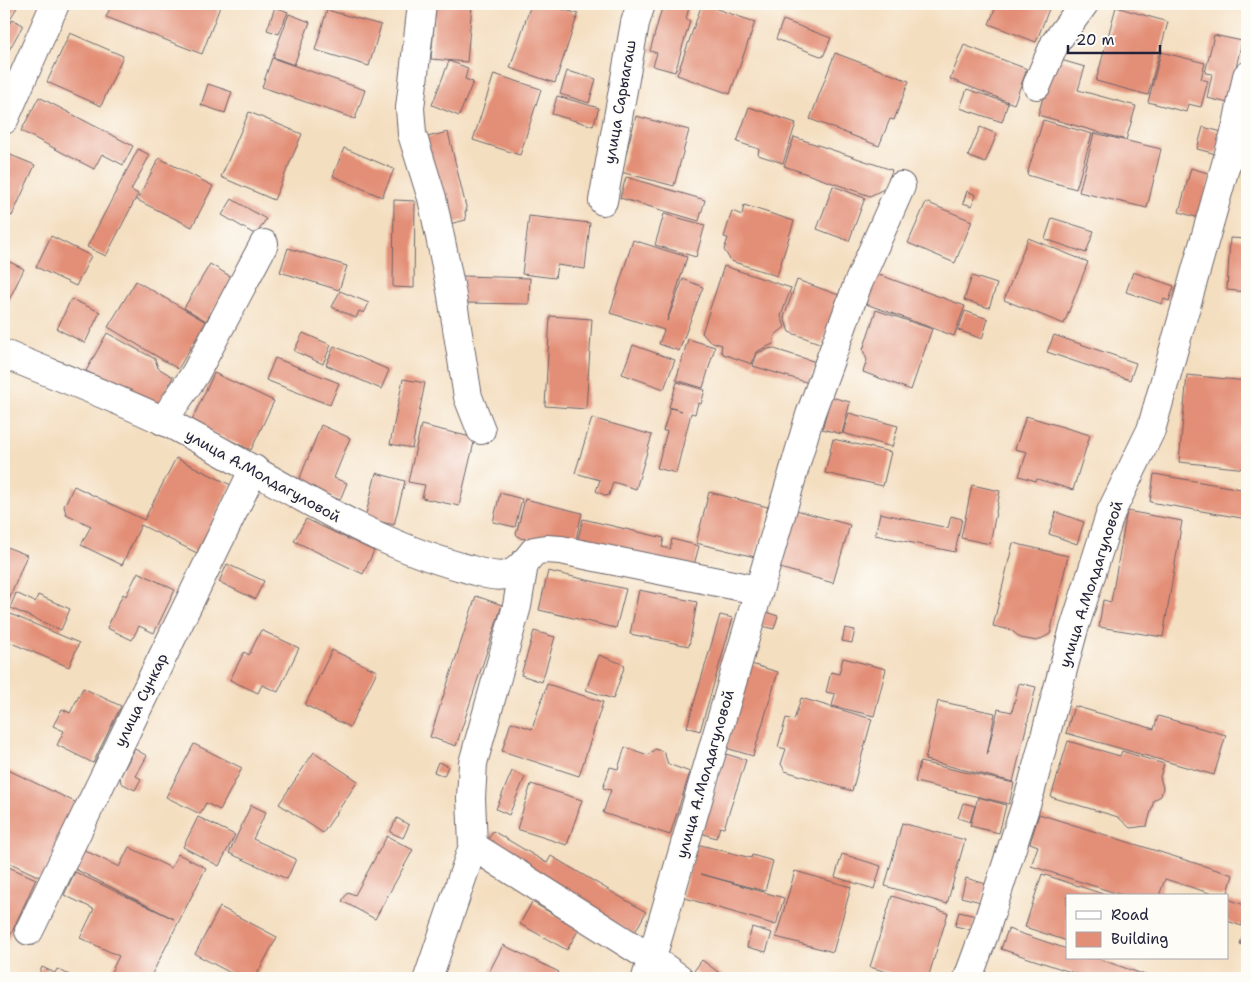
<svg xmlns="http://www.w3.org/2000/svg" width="1251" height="982" viewBox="0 0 1251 982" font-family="'Shantell Sans',sans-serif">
	<rect width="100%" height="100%" fill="#fdfcf7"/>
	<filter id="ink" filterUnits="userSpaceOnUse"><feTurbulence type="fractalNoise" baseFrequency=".02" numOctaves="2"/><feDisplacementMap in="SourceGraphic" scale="10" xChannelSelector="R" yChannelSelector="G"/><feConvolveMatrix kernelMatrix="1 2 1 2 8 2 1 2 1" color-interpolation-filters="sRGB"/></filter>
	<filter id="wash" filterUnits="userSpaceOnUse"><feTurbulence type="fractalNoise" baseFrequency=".0096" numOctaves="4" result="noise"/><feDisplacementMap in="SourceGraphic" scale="20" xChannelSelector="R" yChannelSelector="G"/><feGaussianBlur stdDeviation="1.12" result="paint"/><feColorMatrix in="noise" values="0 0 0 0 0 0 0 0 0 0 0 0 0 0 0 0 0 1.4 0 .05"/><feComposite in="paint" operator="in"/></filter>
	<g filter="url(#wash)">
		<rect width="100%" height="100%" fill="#f4dec0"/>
		<g id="blocks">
			<g fill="#e38e76">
				<path d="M4,4H19L7,24L4,22Z"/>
				<path d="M112,4H221L202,54L106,17Z"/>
				<path d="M436,4H472L467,62L431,59Z"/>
				<path d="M531,4H548L578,14L555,83L510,68Z"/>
				<path d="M663,4H690L686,19L690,21L675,72L653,66L657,53L650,51Z"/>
				<path d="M702,4L755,22L730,94L677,75Z"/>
				<path d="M997,4H1051L1036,42L989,24Z"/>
				<path d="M275,7L288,12L279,34L267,30Z"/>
				<path d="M1116,7L1168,22L1148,95L1096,81Z"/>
				<path d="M327,10L381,25L369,66L315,50Z"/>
				<path d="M289,14L310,22L294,65L273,57Z"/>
				<path d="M12,19L23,25L4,59V25L7,27Z"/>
				<path d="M783,20L831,38L823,57L776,39Z"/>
				<path d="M70,33L123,56L101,106L47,82Z"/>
				<path d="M1214,35L1242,41L1228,103L1207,98L1212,74L1205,73Z"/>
				<path d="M964,45L1027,69L1014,104L950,79Z"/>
				<path d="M1161,52L1205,63L1201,79L1208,81L1201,107L1188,104L1186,112L1148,102Z"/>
				<path d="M835,53L909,81L894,120L890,119L879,146L810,119Z"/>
				<path d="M272,58L365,90L355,119L262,87Z"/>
				<path d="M1054,58L1085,67L1078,90L1136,106L1126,140L1038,115Z"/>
				<path d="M449,61L468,68L465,79L473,82L459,116L432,105Z"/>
				<path d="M567,71L596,79L589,103L560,94Z"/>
				<path d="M494,74L541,89L520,155L473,140Z"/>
				<path d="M208,84L232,92L225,113L201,105Z"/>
				<path d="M967,89L1008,103L1002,122L960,108Z"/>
				<path d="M557,96L599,108L593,126L552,114Z"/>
				<path d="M39,97L133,146L123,165L102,154L94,169L21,131Z"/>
				<path d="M749,107L796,123L783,163L758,155L759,149L737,142Z"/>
				<path d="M249,112L302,134L274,200L221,177Z"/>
				<path d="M636,116L689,130L674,186L621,172Z"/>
				<path d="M1043,120L1092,134L1076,189L1027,175Z"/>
				<path d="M980,127L997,134L985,163L968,156Z"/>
				<path d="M1203,127L1222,132L1216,154L1197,149Z"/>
				<path d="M448,132L467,211H465L466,220L445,225L423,138Z"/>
				<path d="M1094,133L1161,149L1147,208L1079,192Z"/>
				<path d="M794,137L892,170L886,188L870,196L784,166Z"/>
				<path d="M344,148L394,169L382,197L333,176Z"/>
				<path d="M138,149L150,155L131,190L138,194L106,256L87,247Z"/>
				<path d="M8,154L35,165L12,216L4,212V163Z"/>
				<path d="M159,158L213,186L192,227L137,200Z"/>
				<path d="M1191,168L1211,174L1199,218L1179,212Z"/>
				<path d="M626,177L705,200L699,221L620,198Z"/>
				<path d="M833,186L865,198L849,241L817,229Z"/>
				<path d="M967,191L976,195L972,206L963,203Z"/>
				<path d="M232,199L266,219L256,235L222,215Z"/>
				<path d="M394,200L415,201L414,288L393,287Z"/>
				<path d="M926,202L972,221L955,263L908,243Z"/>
				<path d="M744,205L794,221L777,276L731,261L724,250L728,238L724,237L732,211L742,215Z"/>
				<path d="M664,214L705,225L696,257L655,245Z"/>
				<path d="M529,216L590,223L585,269L557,265L555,278L522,274Z"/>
				<path d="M1052,218L1094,231L1086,253L1045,239Z"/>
				<path d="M51,236L91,256L76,286L36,267Z"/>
				<path d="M1028,238L1088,262L1064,324L1004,300Z"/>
				<path d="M1230,238L1247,239V292L1227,290Z"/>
				<path d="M633,240L687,257L667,321L683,279L703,287L679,351L659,344L664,330L610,313Z"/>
				<path d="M288,248L347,266L339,290L280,272Z"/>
				<path d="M4,259L24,269L4,310Z"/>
				<path d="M210,264L233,278L206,321L184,308Z"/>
				<path d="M724,266L791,288L781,316L785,327L775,335L773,344L756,352L752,364L723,354L721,351L722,345L709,341L702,333Z"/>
				<path d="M869,271L965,306L954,336L858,301Z"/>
				<path d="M1133,272L1174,286L1169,301L1164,299L1162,304L1126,292Z"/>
				<path d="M463,276L530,278L529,304L462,303Z"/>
				<path d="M972,276L997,284L989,308L964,300Z"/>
				<path d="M797,280L839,295L822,344L789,332L784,317Z"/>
				<path d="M136,281L206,322L178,369L108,327Z"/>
				<path d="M340,291L369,303L364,313L359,311L356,318L332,307Z"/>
				<path d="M71,299L100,312L85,343L57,329Z"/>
				<path d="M876,310L932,329L911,390L863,372L867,360L863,350Z"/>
				<path d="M965,311L988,319L982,339L958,330Z"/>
				<path d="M550,316L592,319L586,409L545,406Z"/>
				<path d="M107,333L155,359L158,368L173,377L156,409L86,371Z"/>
				<path d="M303,333L331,345L323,364L294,351Z"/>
				<path d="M1054,335L1136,363L1130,380L1047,352Z"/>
				<path d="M688,339L715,347L703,388L676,380Z"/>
				<path d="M633,345L675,360L664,389L622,374Z"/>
				<path d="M334,346L389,370L381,389L326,365Z"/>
				<path d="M771,348L816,362L809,383L753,366L757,353Z"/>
				<path d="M275,358L339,383L330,405L266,380Z"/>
				<path d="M214,373L274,401L251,450L191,422Z"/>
				<path d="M1187,375L1247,381V469L1179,462Z"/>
				<path d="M403,379L425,383L412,448L390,444Z"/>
				<path d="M677,382L705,390L701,404L698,403L695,414L691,413L676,473L657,468L667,431H663L670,408L682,411L669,407Z"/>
				<path d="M831,397L850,402L842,434L822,429Z"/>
				<path d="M849,413L898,426L892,447L843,433Z"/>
				<path d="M1026,416L1090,435L1073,490L1037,479L1036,481L1019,476L1027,452L1015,449Z"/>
				<path d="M592,418L652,435L636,489L613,482L609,495L606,496L596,491L600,480L575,473Z"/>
				<path d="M321,425L350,438L334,478L347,483L340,500L298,483Z"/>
				<path d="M421,425L475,438L459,506L422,498L425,485L408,482Z"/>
				<path d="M833,439L891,452L883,486L825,473Z"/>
				<path d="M176,458L231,485L197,553L141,525L122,565L81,545L91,526L66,514L64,506L74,486L144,520Z"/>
				<path d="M376,473L405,481L394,525L365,518Z"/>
				<path d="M1154,474L1247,490V519L1150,502Z"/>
				<path d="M972,485L1000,491L990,544L961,538Z"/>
				<path d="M709,492L768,507L755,557L696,543Z"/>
				<path d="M500,493L522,499L515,527L493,522Z"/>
				<path d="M525,499L582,513L574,547L520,538L516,534Z"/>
				<path d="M796,510L850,525L833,583L780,568Z"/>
				<path d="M1127,511L1182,521L1163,637L1099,627L1103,600L1111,602Z"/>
				<path d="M1056,512L1084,522L1077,544L1049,534Z"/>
				<path d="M880,513L948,528L951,516L962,519L955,552L875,535Z"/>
				<path d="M306,519L374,551L363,574L294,541Z"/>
				<path d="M583,519L664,538L662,547L670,549L672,539L699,546L693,569L577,542Z"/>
				<path d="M1013,543L1068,556L1050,634L1037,641L1021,638L1011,630L993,626Z"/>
				<path d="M4,546L27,555L4,612Z"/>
				<path d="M227,564L264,581L255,599L219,582Z"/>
				<path d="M548,571L626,589L616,628L539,610Z"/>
				<path d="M138,572L175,590L154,633L139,626L132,640L107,628L123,594L126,596Z"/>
				<path d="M639,590L697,602L689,646L630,634Z"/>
				<path d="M16,593L35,602L38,595L70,609L61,630L10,608Z"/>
				<path d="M476,596L502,605L456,746L430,737Z"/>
				<path d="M766,612L778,616L774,629L761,626Z"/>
				<path d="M8,613L79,643L69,667L4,640V624Z"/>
				<path d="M720,615L733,618L700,731L687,727Z"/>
				<path d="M845,628L855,630L852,643L842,641Z"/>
				<path d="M261,630L299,648L278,692L262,685L258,693L230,680L244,652L249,655Z"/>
				<path d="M534,631L555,637L542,682L521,675Z"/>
				<path d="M332,650L377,671L350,727L305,705Z"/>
				<path d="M599,655L625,665L613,699L586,690Z"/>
				<path d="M843,658L886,669L874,716L832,706L835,694L826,692L831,672L839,674Z"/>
				<path d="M751,664L778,672L753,756L726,748Z"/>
				<path d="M1019,683L1036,687L1013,782L925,760L938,701L995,713L987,755L998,709L1012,712Z"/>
				<path d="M547,684L603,702L579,776L502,751L511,722L532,729Z"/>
				<path d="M83,688L121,706L93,763L57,745L64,731L53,726L62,709L70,713Z"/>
				<path d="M801,698L872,719L852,791L785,771L781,764L786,749L778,747L786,718L794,720Z"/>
				<path d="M1074,706L1154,729L1158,716L1226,735L1214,775L1066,733Z"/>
				<path d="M1068,741L1120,756L1122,751L1164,764L1160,777L1163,788L1161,796L1154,800L1147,826L1130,828L1118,817L1051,797Z"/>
				<path d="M194,744L242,768L220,810L206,803L200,814L166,797Z"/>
				<path d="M625,747L648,755L655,749L664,752L668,764L690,772L670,835L603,813L611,790L603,788L610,767L618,769Z"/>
				<path d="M135,749L147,756L136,776L141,779L135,790L121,783L120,777Z"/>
				<path d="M314,752L358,781L323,833L279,804Z"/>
				<path d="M726,754L746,760L724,828L720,827L716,838L701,833Z"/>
				<path d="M438,762L448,766L444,776L434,772Z"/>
				<path d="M920,762L1014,783L1009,804L915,782Z"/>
				<path d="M4,768L77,803L42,878L4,860Z"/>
				<path d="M512,771L525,777L509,815L496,809Z"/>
				<path d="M531,784L582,800L567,845L517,829Z"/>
				<path d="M978,797L1006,805L999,833L970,826Z"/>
				<path d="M963,803L975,806L970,822L958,818Z"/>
				<path d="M251,805L266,812L253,839L296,859L287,879L229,853Z"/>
				<path d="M1039,814L1233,875L1227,896H1219L1165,879L1159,896H1125L1031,866L1038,846L1030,843Z"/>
				<path d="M198,817L235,835L219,866L183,847Z"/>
				<path d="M397,818L409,825L403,838L390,832Z"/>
				<path d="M902,823L965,840L947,904L885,886Z"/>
				<path d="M493,831L547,863L551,856L646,912L634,934L484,846Z"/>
				<path d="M387,836L413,850L375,919L342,901L348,892L355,895Z"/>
				<path d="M697,844L751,858L752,855L773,861L765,891L701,874L784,898L776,925L682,897Z"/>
				<path d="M129,847L171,868L178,854L206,868L150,978H108L119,956L80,938L94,909L64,895L75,872L174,919L75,869L84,850L119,867Z"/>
				<path d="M842,854L881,866L874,889L835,877Z"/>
				<path d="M4,865L36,879L6,945L4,944Z"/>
				<path d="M795,871L851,887L833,952L776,937Z"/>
				<path d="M1042,874L1103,894L1102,896H1067V941L1025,927Z"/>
				<path d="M966,878L986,884L981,902L961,897Z"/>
				<path d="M892,896L948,913L928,978H907L870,967Z"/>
				<path d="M1228,899L1247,906L1242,926L1227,921Z"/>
				<path d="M532,902L579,929L567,950L520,924Z"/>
				<path d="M220,907L277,937L255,978H240L195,954Z"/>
				<path d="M959,912L976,916L972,930L955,926Z"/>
				<path d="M1247,922V946L1240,944Z"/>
				<path d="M752,927L772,933L766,952L747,947Z"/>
				<path d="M1008,929L1067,949V958H1096L1154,978H1089L1001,949Z"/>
				<path d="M503,945L559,972L555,978H486Z"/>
				<path d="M702,960L726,978H703L694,971Z"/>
				<path d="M42,967L55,973L57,969L76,978H37Z"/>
			</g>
		</g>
	</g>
	<g filter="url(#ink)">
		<use href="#blocks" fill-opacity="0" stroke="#6c646a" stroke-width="1"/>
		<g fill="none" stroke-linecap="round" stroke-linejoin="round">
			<g stroke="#6c646a" stroke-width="30">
				<g id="minor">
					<path d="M422,4L410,108L412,134L432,198L451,290L468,397L481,430"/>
					<path d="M1037,85L1055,43L1084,4"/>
					<path d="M4,120L55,4"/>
					<path d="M603,201L635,23L641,4"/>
					<path d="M4,354C57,376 112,396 164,421C264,471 356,539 465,568C476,571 494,578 506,575C517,573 527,560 534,551L546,549L561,550L757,590"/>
					<path d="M163,421L195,374L264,244"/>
					<path d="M473,846L652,959L679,978"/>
					<path d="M29,931L254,469"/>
					<path d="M428,978L473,846L471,798L473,763L517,606L524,564"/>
					<path d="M646,978L810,415L857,286L901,186"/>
					<path d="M968,978L983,937L1031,789L1073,632L1111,512L1151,430L1237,125L1247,76"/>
				</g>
			</g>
			<use href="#minor" stroke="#fff" stroke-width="28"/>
		</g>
	</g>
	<g text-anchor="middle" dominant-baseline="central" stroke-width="4" stroke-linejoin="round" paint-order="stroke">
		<g font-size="15" fill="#22223b" stroke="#fdfcf7">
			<text transform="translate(620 102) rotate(-80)">улица Сарыагаш</text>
			<text transform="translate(263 476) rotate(29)">улица А.Молдагуловой</text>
			<text transform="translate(1091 584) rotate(-72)">улица А.Молдагуловой</text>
			<text transform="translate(141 700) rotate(-64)">улица Сункар</text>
			<text transform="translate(705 774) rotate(-74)">улица А.Молдагуловой</text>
		</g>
	</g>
	<rect width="1251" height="982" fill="none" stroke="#fdfcf7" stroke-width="20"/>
	<rect x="1066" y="894" width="162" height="65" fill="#fdfcf7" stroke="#a5a5ac"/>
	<rect x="1076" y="911" width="25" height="8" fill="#ffffff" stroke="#a5a5ac"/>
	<text x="1111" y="920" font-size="15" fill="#22223b">Road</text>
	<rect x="1076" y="932" width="25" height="15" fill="#e38e76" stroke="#a5a5ac"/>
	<text x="1111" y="944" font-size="15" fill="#22223b">Building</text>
	<path d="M1068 45v8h92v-8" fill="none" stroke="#22223b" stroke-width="2.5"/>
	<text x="1076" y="45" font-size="15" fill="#22223b" stroke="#fdfcf7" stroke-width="4" paint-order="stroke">20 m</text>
</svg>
